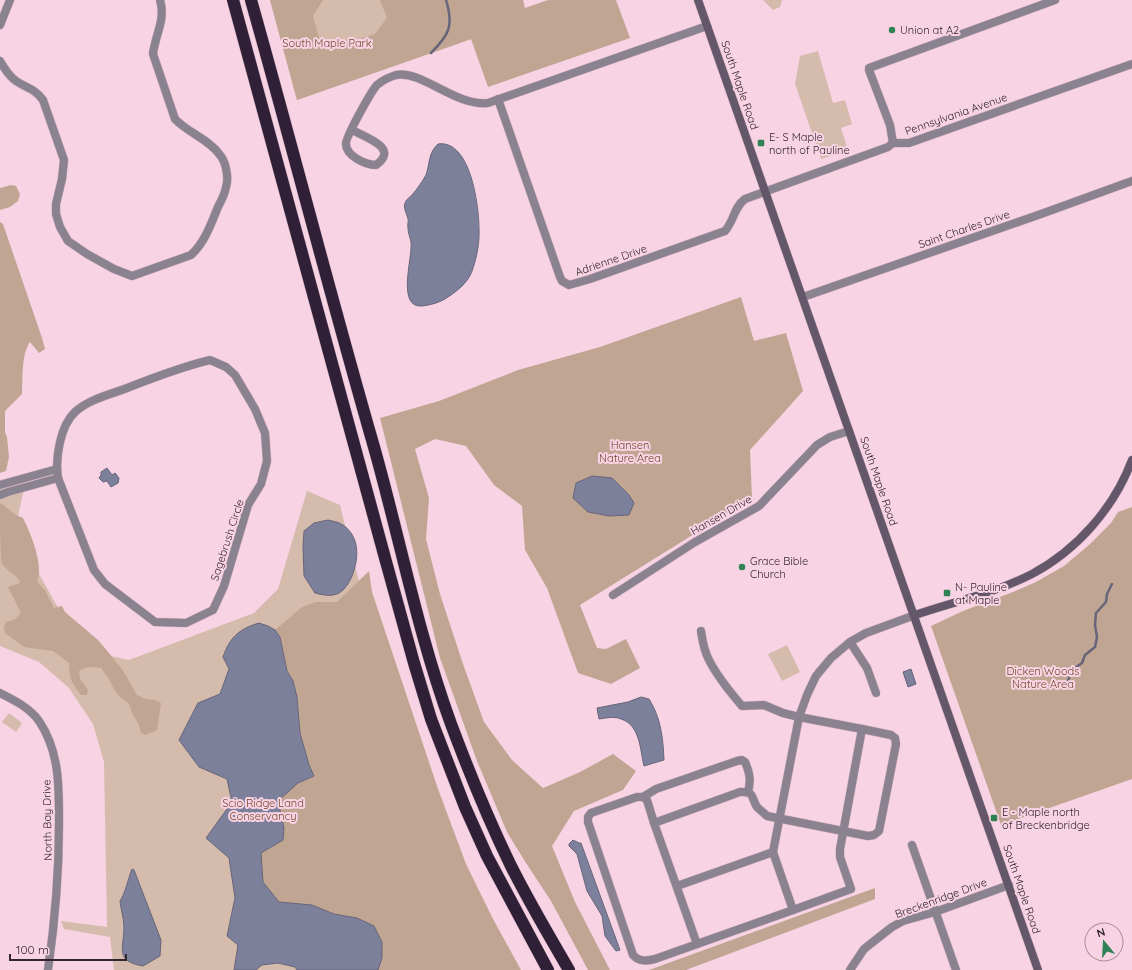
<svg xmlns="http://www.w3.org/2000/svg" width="1132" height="970" viewBox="0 0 1132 970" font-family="Quicksand,sans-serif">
	<rect width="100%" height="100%" fill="#f8d3e4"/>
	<g fill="#d4bbab">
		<path d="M270,0H503L515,24L297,100Z"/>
		<path d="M763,0H782L780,7L773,10Z"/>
		<path d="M818,51L833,103L845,100L852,124L841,128L848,150L821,159L795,84L800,56Z"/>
		<path d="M26,480L18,516L35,567L62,615L111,656L129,660L254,613L278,589L307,491L340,505L382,674L512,970H114L110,937L64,929L61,921L107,927L104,762L93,724L69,688L39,662L0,646V486Z"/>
		<path d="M787,645L800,672L782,681L768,654Z"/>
		<path d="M9,713L22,723L16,732L2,722Z"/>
	</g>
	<g fill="#c1a593">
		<path d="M270,0H323L313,16L320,41L326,50L375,34L387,18L380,0H523L525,8L548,0H616L630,38L488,87L471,39L297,100Z"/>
		<path d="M11,185L16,186L20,194L18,201L10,207L0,210V188Z"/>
		<path d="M0,222L3,224L42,338L45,349L39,353L30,342C21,355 23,378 22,394L5,411V432L7,437L9,457L6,471L0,473Z"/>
		<path d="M741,297L754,341L786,333L803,391L750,450L752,498L580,605L597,648L606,649L626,639L640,668L611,684L578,673L547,588L525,550L522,506L494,485L466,446L435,439L415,449L429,498L426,539L440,594L463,664L484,722L512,760L543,788L580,772L613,754L636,771L623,790L574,811L552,846L575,902L610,970H588L551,901L526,863L507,832L477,761L440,658L380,418L439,401L518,370L600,347Z"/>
		<path d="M1,503L16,515L23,518C31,534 44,565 37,582L45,590L54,608L62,606L65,612L98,640L109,653L124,672L137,695L146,699L155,700L161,703L157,730L145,735L141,733L139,725L132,713L129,704L120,697L114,689L109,679L101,668L88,667L79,671L80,679L88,690L87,695H81C72,683 69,679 69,663L53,651L24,647L5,633L4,627L6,622L14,620L21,613L8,587L20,583V581C15,574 8,572 2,564C0,557 0,515 0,505Z"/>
		<path d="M1132,507V779L1001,825L931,626L963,611L1013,592L1036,582L1064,566L1090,544L1111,523L1118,512Z"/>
		<path d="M369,571L372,592L438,789L466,864L493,919L521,970H378L382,958L357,918L334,914L312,905L279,902L263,882L261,853L283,840L284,828L277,801L298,783L314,776L309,765L300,733L297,697L293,681L287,671L280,637L275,630L302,607L316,602H337Z"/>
		<path d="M875,888V899L686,970H649Z"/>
	</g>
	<g fill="#7d809b" stroke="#67657a">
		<path d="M438,144C472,139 480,212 479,235C479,246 476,260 472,271C468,283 456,292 445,299C438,303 430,305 422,306C396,308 413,257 411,242C410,237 408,233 408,228C407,225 409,221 408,219C407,213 402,208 406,201C407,199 410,197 412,195C418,188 422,182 426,175C430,164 428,153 438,144Z"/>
		<path d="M107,468L112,475L115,473L119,478L118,483L111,487L107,481L103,482L99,478L101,475V472Z"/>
		<path d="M592,476L612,478L629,495L634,503L629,515L609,516L588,512L573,498L576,483Z"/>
		<path d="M328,520C332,521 339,522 343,525C360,537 359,558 352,576C350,581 345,590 339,593C331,597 323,595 315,593L304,576L303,546L304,531L314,523Z"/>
		<path d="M259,623L268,626L275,630L280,637L287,671L293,681L297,697L300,733L309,765L314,776L298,783L278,801L284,828L283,840L261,853L263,882L279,902L312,905L334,914L357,918L374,926L382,942V958L378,970H297L295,967L278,963L262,965L256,970H234L238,945L227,936L235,898L229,858L206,838L232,802L227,779L199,767L179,740L198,703L220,694L229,669L223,657C230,637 239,629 259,623Z"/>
		<path d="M911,669L916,684L908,687L903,672Z"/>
		<path d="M641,697L649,699C661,718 663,738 664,760L644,766C640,749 640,725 621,719C615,716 606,718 599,719L597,708L628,702Z"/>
		<path d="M573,840L579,843H581L620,950L616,951L605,936L602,916L587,891L577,854L569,846V844Z"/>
		<path d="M132,869L134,870L161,940L160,956L143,966C114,961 124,948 124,927C124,919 121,910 120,901C125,894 128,879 132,869Z"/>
	</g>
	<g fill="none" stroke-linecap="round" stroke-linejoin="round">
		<g stroke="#67657a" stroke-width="2.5">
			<path d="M431,53C449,35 454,26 446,0"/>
			<path d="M1067,683L1072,670L1082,663L1085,655L1095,647L1097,637L1095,625L1096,613L1106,602L1107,594L1112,584"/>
		</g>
		<g stroke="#d1b0bf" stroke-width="9">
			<g id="street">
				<path d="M0,25L10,0"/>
				<path d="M0,61C4,68 9,76 16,81C28,89 34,88 43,100L64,160L62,179L56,204V214L60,227L68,241L87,254L114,269L132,276L191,255C205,242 211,224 218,207C221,201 225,194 226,187C229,178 226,162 220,155C209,139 188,133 175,119L153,54C155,35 166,20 160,0"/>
				<path d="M498,99L560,277L562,281L569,285L590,279L725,231C734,221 734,207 745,199L888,147L893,143H909L1132,64"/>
				<path d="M352,130C365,137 400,148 376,165C366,165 346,156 346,144C345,138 372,90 377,85C383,80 389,77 396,75C422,70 454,106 488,103L707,26"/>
				<path d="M893,143L890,125L869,70V68L1055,0"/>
				<path d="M803,297L1041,214L1132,181"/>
				<path d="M210,360L226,367L235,375L255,409L265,433L267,461L261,484L248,505L224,586L213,610L186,623L155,622L105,584L94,570L58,478C55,459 60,426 75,412C89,399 109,395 127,388C155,377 181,367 210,360Z"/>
				<path d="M0,485L57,469"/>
				<path d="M0,495L8,492L58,478"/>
				<path d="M613,595L695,542L759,506L817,445L830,437L849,431"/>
				<path d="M701,631C702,637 703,644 705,650C710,668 730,692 742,706L764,705L783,713L799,717L862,729L840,849V857L851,889L793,910L773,852L799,717L807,695L816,676L831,658L850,642L866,633L915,615"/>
				<path d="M850,642L867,668L876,693"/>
				<path d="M0,693C14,700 30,708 39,721C60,752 59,788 59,824C59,874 55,921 48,970"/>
				<path d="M643,797L656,789L737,761L742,760L745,762C750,773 751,781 748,792"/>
				<path d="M654,823L697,944"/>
				<path d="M912,845L956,970"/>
				<path d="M677,886L773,852"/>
				<path d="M793,910L655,959C647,961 639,962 633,955L588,822V817L591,813L637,797H643L647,800L654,823L740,792C755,791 751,798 757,807C760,810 764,813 767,816L868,836L874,835L879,831L896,744L895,738L891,735L862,729"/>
				<path d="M850,970L864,949L892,927L903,921L935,912L1009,885"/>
			</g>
		</g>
		<g stroke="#d1b0bf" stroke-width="9">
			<g id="secondary">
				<path d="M698,0L1038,970"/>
				<path d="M915,615C953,602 995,593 1032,574C1077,550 1114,508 1132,460"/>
			</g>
		</g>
		<g stroke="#d1b0bf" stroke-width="13">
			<g id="highway">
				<path d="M233,0L385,558L414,663L431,719L465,807L487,856L548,970"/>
				<path d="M251,0C293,149 331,298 374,447C400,539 418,634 451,724C469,772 489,821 511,866C529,902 549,936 569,970"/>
			</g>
		</g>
		<use href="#street" stroke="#8b828f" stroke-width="8"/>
		<use href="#secondary" stroke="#635769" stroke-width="8"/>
		<use href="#highway" stroke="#302037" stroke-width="12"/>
	</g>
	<g fill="#2f8254" stroke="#f8d3e4" stroke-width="1.5">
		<circle cx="892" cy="30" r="4"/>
		<rect x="757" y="139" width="8" height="8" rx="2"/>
		<circle cx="742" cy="567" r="4"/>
		<rect x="943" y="589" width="8" height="8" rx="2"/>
		<rect x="990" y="814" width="8" height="8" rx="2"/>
	</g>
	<g text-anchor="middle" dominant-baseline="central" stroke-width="4" stroke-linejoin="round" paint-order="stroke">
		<g font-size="11" fill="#33252c" stroke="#f8d3e4" text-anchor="start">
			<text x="900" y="30">Union at A2</text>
			<text x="769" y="137">E- S Maple<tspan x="769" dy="13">north of Pauline</tspan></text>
			<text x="750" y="561">Grace Bible<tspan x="750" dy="13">Church</tspan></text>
			<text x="955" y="587">N- Pauline<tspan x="955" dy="13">at Maple</tspan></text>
			<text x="1002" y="812">E - Maple north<tspan x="1002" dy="13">of Breckenbridge</tspan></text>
		</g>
		<g font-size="11" fill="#72492b" stroke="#f8d3e4">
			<text x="327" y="43">South Maple Park</text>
			<text x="630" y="445">Hansen<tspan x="630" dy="13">Nature Area</tspan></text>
			<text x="1043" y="671">Dicken Woods<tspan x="1043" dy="13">Nature Area</tspan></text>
			<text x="263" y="803">Scio Ridge Land<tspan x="263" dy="13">Conservancy</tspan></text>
		</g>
		<g font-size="11" fill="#33252c" stroke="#f8d3e4">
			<text transform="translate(740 85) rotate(71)">South Maple Road</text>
			<text transform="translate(956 114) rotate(-19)">Pennsylvania Avenue</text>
			<text transform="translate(964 229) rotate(-19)">Saint Charles Drive</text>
			<text transform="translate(611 260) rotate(-19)">Adrienne Drive</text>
			<text transform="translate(879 481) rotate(71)">South Maple Road</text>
			<text transform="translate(721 515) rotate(-30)">Hansen Drive</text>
			<text transform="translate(227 540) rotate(-72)">Sagebrush Circle</text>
			<text transform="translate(47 820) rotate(-91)">North Bay Drive</text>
			<text transform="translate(1022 889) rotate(71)">South Maple Road</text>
			<text transform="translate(941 898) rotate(-20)">Breckenridge Drive</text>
		</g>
	</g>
	<g transform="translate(1104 942) rotate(342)"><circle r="19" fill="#f8d3e4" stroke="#a98d9a"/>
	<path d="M0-3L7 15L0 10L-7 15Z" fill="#2f8254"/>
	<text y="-6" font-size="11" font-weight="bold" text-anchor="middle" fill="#33252c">N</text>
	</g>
	<path d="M10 954v6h116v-6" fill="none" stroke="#33252c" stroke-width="2"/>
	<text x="16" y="954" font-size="12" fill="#33252c" stroke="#f8d3e4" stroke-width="3" paint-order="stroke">100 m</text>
</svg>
